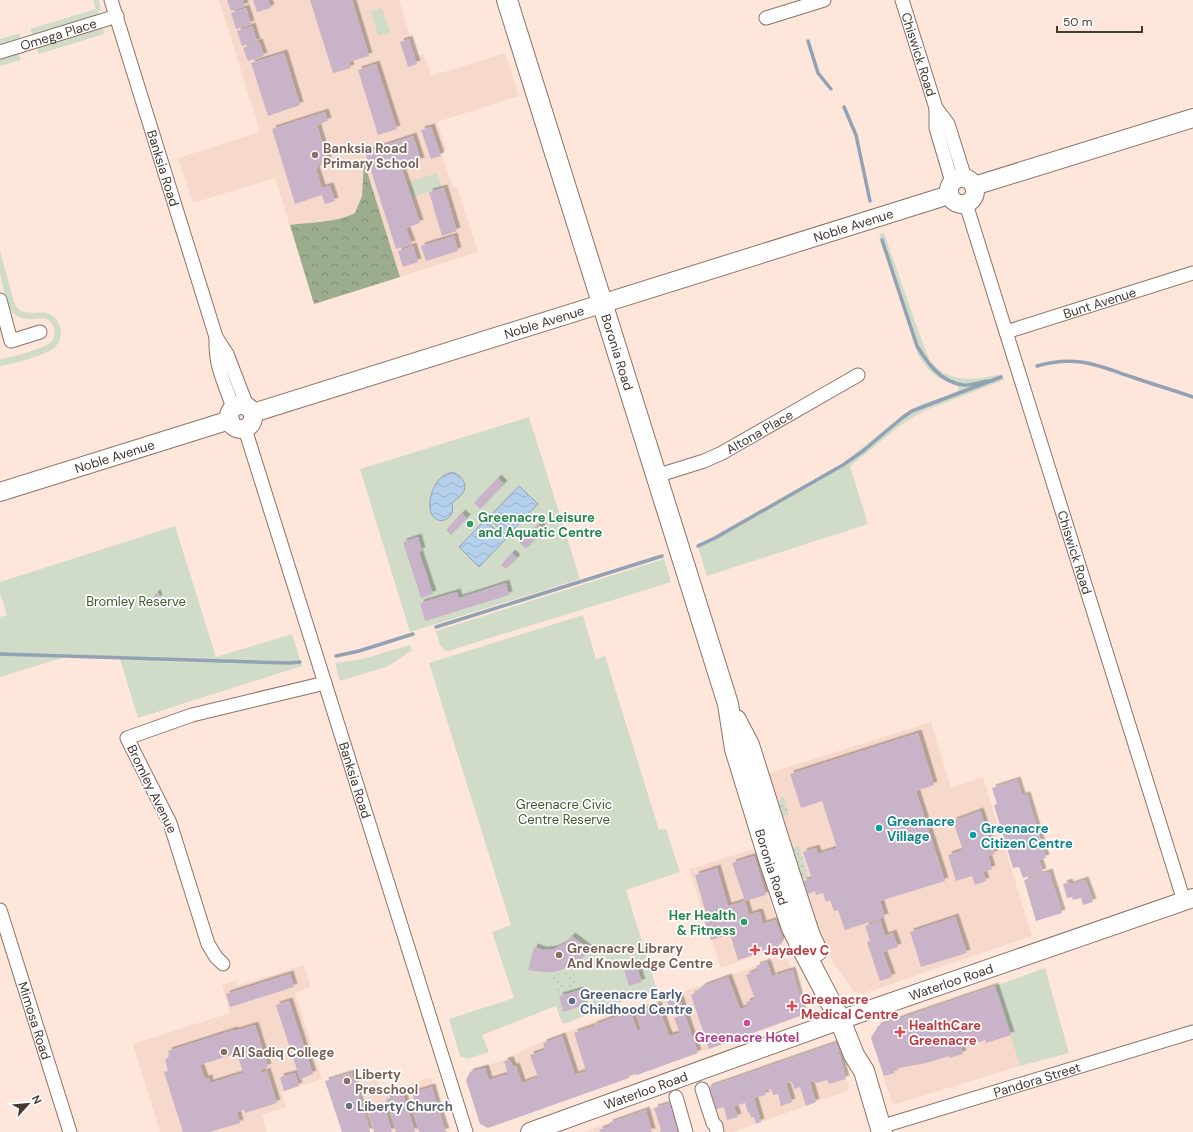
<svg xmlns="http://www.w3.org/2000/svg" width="1193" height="1132" viewBox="0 0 1193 1132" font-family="'DM Sans',sans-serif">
	<defs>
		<pattern id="forest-crowns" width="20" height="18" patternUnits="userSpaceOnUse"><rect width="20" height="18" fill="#9cad8e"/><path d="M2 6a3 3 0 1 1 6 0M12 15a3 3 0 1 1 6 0" fill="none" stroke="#818e75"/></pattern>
		<pattern id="garden-dots" width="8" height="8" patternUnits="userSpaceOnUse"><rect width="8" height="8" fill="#d1dcc8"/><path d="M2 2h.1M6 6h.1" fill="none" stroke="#b5beac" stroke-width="1.8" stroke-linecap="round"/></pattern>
		<pattern id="water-waves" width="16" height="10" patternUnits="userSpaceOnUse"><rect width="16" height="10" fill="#b4d0eb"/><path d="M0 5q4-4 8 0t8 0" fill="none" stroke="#9cb3ca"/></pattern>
		<filter id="shadow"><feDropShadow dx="3.5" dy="-3.5" stdDeviation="0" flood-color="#0004"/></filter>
	</defs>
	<rect width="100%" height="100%" fill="#fee6db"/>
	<g fill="#f6d9ca">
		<path d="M219,0H399L416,56L424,54L431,76L505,53L519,96L437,122L446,150L441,152L453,188L457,187L478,252L314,304L275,178L193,203L178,158L260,132Z"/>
		<path d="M931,722L951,788L983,777L1032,936L862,994L853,991L833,962L820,936L802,887L769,773Z"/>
		<path d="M754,849L782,939L778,947L721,968L689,869Z"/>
		<path d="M781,957L789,960L803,1009L800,1016L488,1128L480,1124L466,1079L470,1071L504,1060L529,1047L612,1014L658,1001Z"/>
		<path d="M304,965L311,987L295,993L322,1079L282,1092L286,1107L262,1115L267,1132H160L133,1044L230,1013L222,985L237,980L236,986Z"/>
		<path d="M995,986L1020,1066L893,1105L871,1038L878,1026Z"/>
		<path d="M836,1043L849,1088L847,1091L733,1132H719L707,1090L709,1087Z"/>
		<path d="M376,1076L382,1094L431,1077L448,1132H376L360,1081Z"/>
		<path d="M675,1102L683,1132H584L632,1114Z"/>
	</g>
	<g fill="#d1dcc8">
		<path d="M93,0H99L101,11L100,10L98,11V15L33,35L30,29L96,9Z"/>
		<path d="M382,8L390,32L378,36L371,11Z"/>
		<path d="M100,28H103L104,34L39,54L37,51L38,47Z"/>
		<path d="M20,33V40L0,46V39Z"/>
		<path d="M18,53L21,60L0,66V59Z"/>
		<path d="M437,173L442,188L412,197L408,182Z"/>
		<path d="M884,233L918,330L930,361L943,373L958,378L975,379L1002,374L1004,380L924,411C896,425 875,448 850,466L868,524L707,576L697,544L707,540L846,461L905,413L920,405L959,391L957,385C935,377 931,375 918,355L879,234Z"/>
		<path d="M0,251L14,302C24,325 48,300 59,324C61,328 61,332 61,336C60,341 57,346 53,349C45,355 10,365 0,366V359C10,358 46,348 52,341C55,336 55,331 53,326C45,308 26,330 11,310C7,305 1,279 0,272C0,265 0,258 0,251Z"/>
		<path d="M529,417L580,579L410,632L360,469Z"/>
		<path d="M175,526L216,657L292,634L302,666L138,718L120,659L65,657L0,677V617L7,615L0,593V582Z"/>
		<path d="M664,559L671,582L448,651L444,650L440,645L436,631Z"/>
		<path d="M583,615L596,659L605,656L659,830L666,829L680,872L626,890L657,990L601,1009L567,1023H562L556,1006L482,1035L489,1052L467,1059L460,1056L449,1019L514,998L492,932L511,925L429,663Z"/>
		<path d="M410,645L412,650L396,661L386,667L340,681L335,663L362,659Z"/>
		<path d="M1045,968L1069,1053L1020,1066L995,986Z"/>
	</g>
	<path fill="url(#forest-crowns)" d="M364,162L400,277L314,304L290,225C310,222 336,223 355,213L362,196Z"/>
	<g fill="url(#garden-dots)">
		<path d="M784,797L789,815L782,817L778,803L781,798Z"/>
		<path d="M799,846L808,877L802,879L793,848Z"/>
		<path d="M573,970L578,986L570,988L565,972Z"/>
		<path d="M560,973L566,990L558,992L553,976Z"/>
	</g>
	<g fill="url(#water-waves)" stroke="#92a2b4">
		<path d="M453,472C462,476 469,485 462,494C459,498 455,500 452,503C452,507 453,509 452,513C449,521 437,524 432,515C426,504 433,482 444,475C446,474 450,473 453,472Z"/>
		<path d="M519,486L538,504L511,532L513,534L509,538L487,516L491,513L492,514Z"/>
		<path d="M485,520L506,539L479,567L459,547Z"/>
	</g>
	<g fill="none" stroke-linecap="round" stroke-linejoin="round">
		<g stroke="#92a2b4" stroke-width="3.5">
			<path d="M808,41L818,73L831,89"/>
			<path d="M844,107L856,135L870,201"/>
			<path d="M882,240L917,346C928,364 941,382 963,385C971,386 981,382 988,381"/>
			<path d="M1037,366C1076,355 1096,365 1132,377C1152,384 1173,390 1193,397"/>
			<path d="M698,546L715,538L843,465L863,451L902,418L912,411L1001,377"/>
			<path d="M436,627L662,556"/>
			<path d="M0,654L289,663L300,662"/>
			<path d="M336,656L359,651L413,634"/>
		</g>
	</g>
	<g fill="#c9b3c9" fill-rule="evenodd" filter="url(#shadow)">
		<path d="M227,0H243L245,6L231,11Z"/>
		<path d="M253,0H268L271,8L257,12Z"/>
		<path d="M310,0H352L369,56L349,62L351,68L333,73Z"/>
		<path d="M246,8L251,24L236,29L231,13Z"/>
		<path d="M252,26L257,42L242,46L237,31Z"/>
		<path d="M409,39L417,64L408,67L400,42Z"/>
		<path d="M259,42L264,56L248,61L243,48Z"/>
		<path d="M284,53L300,105L268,116L251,63Z"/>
		<path d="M376,64L397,129L378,135L358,70Z"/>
		<path d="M325,112L328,121L317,125L328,161L317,165L318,168L316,169L322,188L330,186L335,201L325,204L322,195L295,204L272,129Z"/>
		<path d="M431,127L441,156L431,159L421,130Z"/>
		<path d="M413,136L421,161L401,167L420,223L406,228L412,244L396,249L365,152Z"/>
		<path d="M444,188L457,231L442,236L429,192Z"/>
		<path d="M454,236L458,251L426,261L421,246Z"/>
		<path d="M413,246L418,262L403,267L398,251Z"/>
		<path d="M498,478L504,484L480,509L474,503Z"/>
		<path d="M462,513L467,518L451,535L446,530Z"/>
		<path d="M538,524L544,530L526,549L520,543Z"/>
		<path d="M418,537L422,551L419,552L433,594L421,598L403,542Z"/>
		<path d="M512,553L517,558L506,569L501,565Z"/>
		<path d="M506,583L509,595L425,621L420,603L457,592L459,598Z"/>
		<path d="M157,593L159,598L156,600L154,595Z"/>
		<path d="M918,733L934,785L916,791L945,881L880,901L885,917L845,930L838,910L834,911L830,900L826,902L823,893L816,895L815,891L808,894L803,881L812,879L803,852L816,848L818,854L837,848L822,801L801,808L790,774Z"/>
		<path d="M1017,780L1022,796L1027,795L1046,858L1039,860L1043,872L1023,878L1019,867L1013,868L994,805L997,804L992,788Z"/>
		<path d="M980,811L995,854L988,856L992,869L983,872L986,881L975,885L972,876L956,881L948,855L963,850L953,821Z"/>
		<path d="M754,856L766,895L745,901L749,915L757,912L760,913L763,924L775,920L782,939L778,947L738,960L730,934L711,940L702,914L706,913L695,875L717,868L728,906L745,901L732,863Z"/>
		<path d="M1049,872L1062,913L1036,921L1024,880Z"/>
		<path d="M1085,880L1093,902L1083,905L1081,898L1073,900L1072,897L1067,898L1063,884L1069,882L1070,885Z"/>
		<path d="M955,917L967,953L921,967L910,932Z"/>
		<path d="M880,920L885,936L893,933L898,947L883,952L892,977L880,981L867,942L870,941L865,926Z"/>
		<path d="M572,936L590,950L579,961L567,968L554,972H543L528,970L534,947L543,950L554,949L564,944Z"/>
		<path d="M767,962L775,985L773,976L792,970L803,1009L800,1016L709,1049L691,995L695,993L703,986L728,977L740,1009L748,1006L746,1002L755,999L746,975L758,970L756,966Z"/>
		<path d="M636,965L642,982L629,986L624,969Z"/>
		<path d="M290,974L294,987L230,1007L226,994Z"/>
		<path d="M995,986L1011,1035L986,1043L985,1040L961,1048L963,1054L949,1058V1056L926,1063L894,1069L895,1073L884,1076L871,1038L878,1026Z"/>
		<path d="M580,990L584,1005L563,1012L559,996Z"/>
		<path d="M679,996L683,1008L671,1012L667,1001Z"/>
		<path d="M289,1001L313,1074L300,1079L276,1005Z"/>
		<path d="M658,1005L669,1036L680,1033L674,1018L685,1015L698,1053L637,1075L634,1074L629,1076V1078L488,1128L480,1124L466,1080L470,1072L485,1068L489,1080L508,1074L504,1061L510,1060L513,1067L516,1066L522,1083L538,1077L530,1055L545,1050L543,1043L562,1036L575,1075L577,1074L586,1071L574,1033L594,1026V1025L615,1017L617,1014L630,1010L637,1030H639L641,1029L636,1012Z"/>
		<path d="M255,1025L268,1067L261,1069L262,1073L267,1071L277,1103L245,1113L244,1110L237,1112L240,1123L210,1132H183L164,1072L168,1071L165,1059L170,1057L168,1051L234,1030L235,1031ZM237,1053L243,1073L210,1083L209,1078L205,1079L200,1065Z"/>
		<path d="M836,1043L846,1079L829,1084L827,1080L816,1083L815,1081L810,1082L816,1102L806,1106L800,1087L794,1089L792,1082L786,1083L792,1102L781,1106L778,1094L773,1095L771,1089L765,1090L766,1095L754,1098L761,1122L756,1124L754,1117H751L749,1112L748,1113L745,1103L734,1106L738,1117L727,1120L724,1107L713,1110L707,1090L709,1087Z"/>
		<path d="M295,1073L299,1086L284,1091L280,1077Z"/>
		<path d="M351,1073L370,1132H342L325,1081Z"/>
		<path d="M432,1087L436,1101L446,1132H419L412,1108L416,1107L412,1093Z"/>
		<path d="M403,1094L415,1132H396L386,1099Z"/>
		<path d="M675,1102L683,1132H660V1130H661L654,1108Z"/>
		<path d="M384,1105L392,1132H374L368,1110Z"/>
		<path d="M646,1110L652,1132H600L599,1130L610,1126L609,1123Z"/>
	</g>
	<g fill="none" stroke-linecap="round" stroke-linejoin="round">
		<g stroke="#8d7366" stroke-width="15">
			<g id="street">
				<path id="s1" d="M111,0L216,337L227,354L247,406"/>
				<path id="s2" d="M902,0L936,108L948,124L965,178"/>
				<path d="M766,18L824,0"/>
				<path id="s3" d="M0,52L117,16"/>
				<path d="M936,108V128L952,182"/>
				<path id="s4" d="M966,204L1184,901"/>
				<path d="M0,300L11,341L40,332"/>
				<path id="s5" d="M1006,332L1193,273"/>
				<path d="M216,337C215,368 224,380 233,408"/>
				<path id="s6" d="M245,429L466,1132"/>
				<path id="s7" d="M656,476L704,461L722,453L858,375"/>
				<path id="s8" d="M0,910L70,1132"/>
				<path d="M223,964L216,957L208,944L170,823L127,738L192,715L325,683"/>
				<path d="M702,1089L713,1123L716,1126L717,1132"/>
				<path d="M676,1097L686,1132"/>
				<path id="s9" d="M880,1127L1193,1032"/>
			</g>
		</g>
		<g stroke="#8d7366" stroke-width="20">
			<g id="secondary">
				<circle cx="962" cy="191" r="13"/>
				<path d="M974,186L1193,118"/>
				<circle cx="241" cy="417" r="12"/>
				<path id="s10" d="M253,413L949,195"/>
				<path id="s11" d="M0,492L230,420"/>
				<path id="s12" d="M530,1132L840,1020L1193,898"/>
			</g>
		</g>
		<g stroke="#8d7366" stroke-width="22">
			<g id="primary">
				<path id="s13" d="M507,0L728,704L735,749L770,863L792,928L800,944L840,1020L854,1055L864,1071L882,1132"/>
				<path d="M736,720L749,745L791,878L810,936L817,951"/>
			</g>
		</g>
		<use href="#street" stroke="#fff" stroke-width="13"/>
		<use href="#secondary" stroke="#fff" stroke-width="18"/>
		<use href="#primary" stroke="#fff" stroke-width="20"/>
	</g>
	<g fill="#8d6e63" stroke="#fff" stroke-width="1.5">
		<circle cx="315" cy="155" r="4"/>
		<circle cx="559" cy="955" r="4"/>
		<circle cx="224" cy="1052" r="4"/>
		<circle cx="347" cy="1081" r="4"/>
	</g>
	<g fill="#2e9e5b" stroke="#fff" stroke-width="1.5">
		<circle cx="470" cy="524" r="4"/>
		<circle cx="744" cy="922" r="4"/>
	</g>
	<g fill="#0f9aa8" stroke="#fff" stroke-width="1.5">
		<circle cx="879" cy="828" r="4"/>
		<circle cx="973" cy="835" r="4"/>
	</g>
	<g fill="#e0444e" stroke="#fff" stroke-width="1.5">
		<path d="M753 944h4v4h4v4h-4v4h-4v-4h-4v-4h4z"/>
		<path d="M790 1000h4v4h4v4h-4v4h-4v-4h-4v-4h4z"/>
		<path d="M898 1026h4v4h4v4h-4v4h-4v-4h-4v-4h4z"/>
	</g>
	<circle fill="#5c6f8a" stroke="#fff" stroke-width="1.5" cx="572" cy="1001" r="4"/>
	<circle fill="#d1479c" stroke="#fff" stroke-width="1.5" cx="747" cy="1023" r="4"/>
	<circle fill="#6b7280" stroke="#fff" stroke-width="1.5" cx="349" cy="1106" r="4"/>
	<g text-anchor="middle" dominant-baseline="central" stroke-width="3.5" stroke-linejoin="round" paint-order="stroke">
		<g font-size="13" fill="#433832" stroke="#fff">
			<text stroke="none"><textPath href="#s3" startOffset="61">Omega Place</textPath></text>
			<text stroke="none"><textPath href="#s2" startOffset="57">Chiswick Road</textPath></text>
			<text stroke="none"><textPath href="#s1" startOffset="176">Banksia Road</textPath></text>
			<text stroke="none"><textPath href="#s10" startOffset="629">Noble Avenue</textPath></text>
			<text stroke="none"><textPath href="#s5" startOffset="98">Bunt Avenue</textPath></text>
			<text stroke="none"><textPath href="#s10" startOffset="305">Noble Avenue</textPath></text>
			<text stroke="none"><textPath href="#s13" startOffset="369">Boronia Road</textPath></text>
			<text stroke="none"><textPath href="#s7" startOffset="113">Altona Place</textPath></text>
			<text stroke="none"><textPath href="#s11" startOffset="120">Noble Avenue</textPath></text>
			<text stroke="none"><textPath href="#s4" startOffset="365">Chiswick Road</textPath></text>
			<text stroke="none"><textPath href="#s6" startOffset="368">Banksia Road</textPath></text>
			<text transform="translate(152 789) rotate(64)">Bromley Avenue</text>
			<text stroke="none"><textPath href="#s13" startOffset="907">Boronia Road</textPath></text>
			<text stroke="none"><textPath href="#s12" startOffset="447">Waterloo Road</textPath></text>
			<text stroke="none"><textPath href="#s8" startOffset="116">Mimosa Road</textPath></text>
			<text stroke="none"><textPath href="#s9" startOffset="164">Pandora Street</textPath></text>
			<text stroke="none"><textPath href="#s12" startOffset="123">Waterloo Road</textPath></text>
		</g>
		<g font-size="13" font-weight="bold" fill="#785e54" stroke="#fff" text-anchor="start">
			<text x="323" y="148">Banksia Road<tspan x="323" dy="15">Primary School</tspan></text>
			<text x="567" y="948">Greenacre Library<tspan x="567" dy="15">And Knowledge Centre</tspan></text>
			<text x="232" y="1052">Al Sadiq College</text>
			<text x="355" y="1074">Liberty<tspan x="355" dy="15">Preschool</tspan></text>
		</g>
		<g font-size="13" font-weight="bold" fill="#27864d" stroke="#fff" text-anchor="start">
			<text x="478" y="517">Greenacre Leisure<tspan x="478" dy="15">and Aquatic Centre</tspan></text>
			<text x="736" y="915" text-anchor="end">Her Health<tspan x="736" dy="15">&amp; Fitness</tspan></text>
		</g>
		<g font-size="13" fill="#425929" stroke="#fff">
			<text x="136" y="601">Bromley Reserve</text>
			<text x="564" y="804">Greenacre Civic<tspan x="564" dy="15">Centre Reserve</tspan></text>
		</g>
		<g font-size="13" font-weight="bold" fill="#0d838f" stroke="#fff" text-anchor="start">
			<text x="887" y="821">Greenacre<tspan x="887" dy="15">Village</tspan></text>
			<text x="981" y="828">Greenacre<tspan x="981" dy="15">Citizen Centre</tspan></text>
		</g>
		<g font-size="13" font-weight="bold" fill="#be3a42" stroke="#fff" text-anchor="start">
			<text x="764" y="950">Jayadev C</text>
			<text x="801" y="999">Greenacre<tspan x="801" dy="15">Medical Centre</tspan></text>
			<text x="909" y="1025">HealthCare<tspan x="909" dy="15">Greenacre</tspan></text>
		</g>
		<g font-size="13" font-weight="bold" fill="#4e5e75" stroke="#fff" text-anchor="start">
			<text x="580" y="994">Greenacre Early<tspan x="580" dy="15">Childhood Centre</tspan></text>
		</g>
		<g font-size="13" font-weight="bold" fill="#b23c85" stroke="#fff">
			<text x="747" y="1037">Greenacre Hotel</text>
		</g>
		<g font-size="13" font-weight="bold" fill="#5b616d" stroke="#fff" text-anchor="start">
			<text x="357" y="1106">Liberty Church</text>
		</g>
	</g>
	<g transform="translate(28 1104) rotate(63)" stroke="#ffffff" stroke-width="3" paint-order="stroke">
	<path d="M0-3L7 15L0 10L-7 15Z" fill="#433832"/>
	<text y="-6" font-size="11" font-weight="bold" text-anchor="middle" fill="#433832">N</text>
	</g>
	<path d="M1057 26v6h85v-6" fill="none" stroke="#433832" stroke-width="2"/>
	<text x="1063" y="26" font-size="12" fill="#433832" stroke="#ffffff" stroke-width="3" paint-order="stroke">50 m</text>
</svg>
